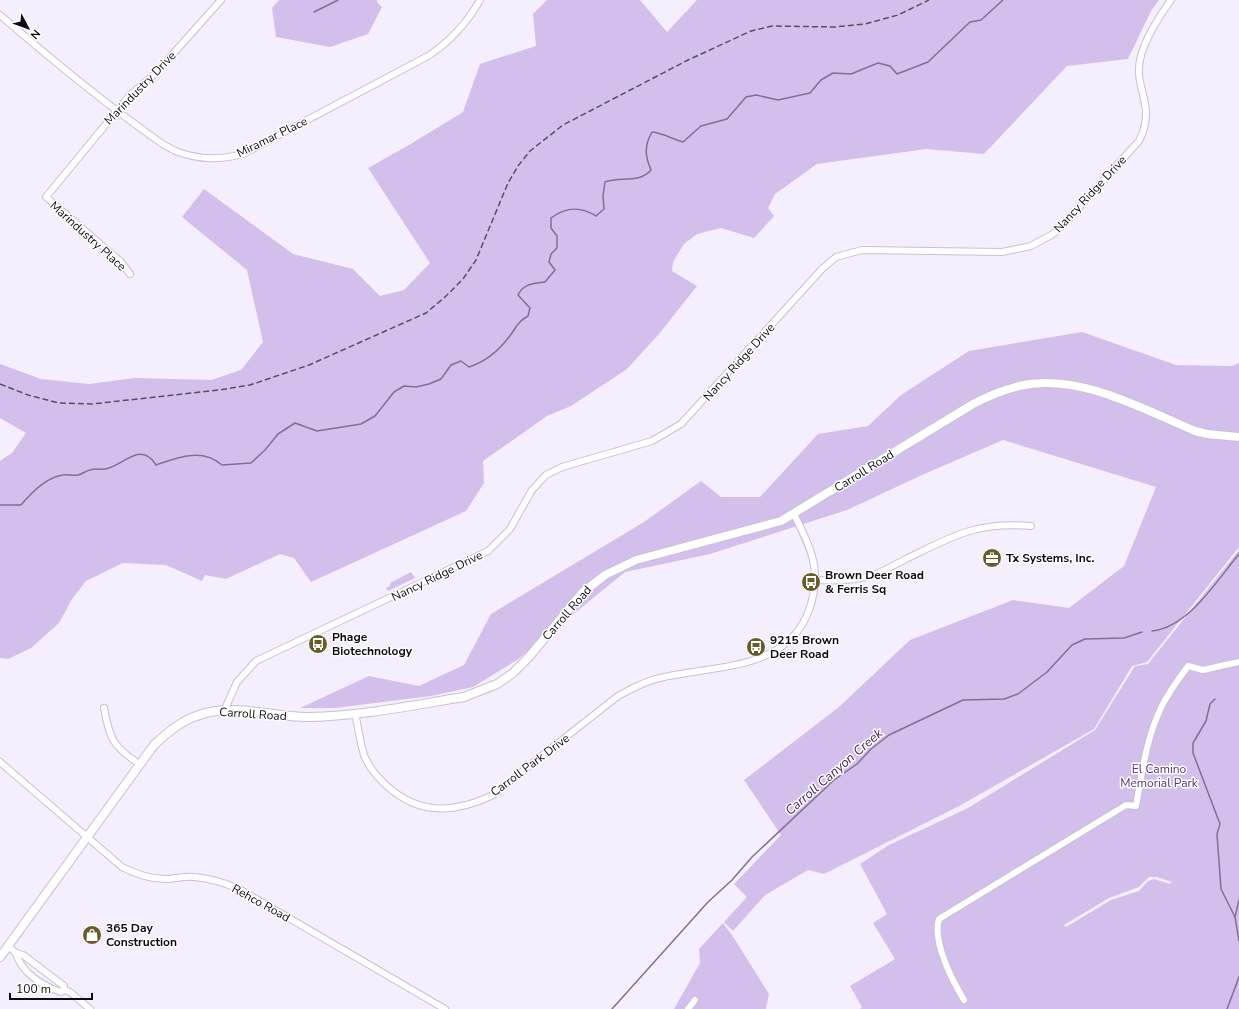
<svg xmlns="http://www.w3.org/2000/svg" width="1239" height="1009" viewBox="0 0 1239 1009" font-family="'Nunito Sans',sans-serif">
	<rect width="100%" height="100%" fill="#f4eefd"/>
	<g fill="#d3bfec" fill-rule="evenodd">
		<path d="M279,0H377V2L382,7L368,34L330,47L276,37L272,8Z"/>
		<path d="M547,0H640L667,32L697,0H1159L1151,11L1128,59L1067,66L984,154L926,149L817,164L775,194L768,208L774,216L754,238L721,228L697,234L684,244L673,262L672,271L697,286L659,334L627,369L571,406L547,416L483,461L484,483L466,511L311,582L294,558L280,554L226,579L205,575L202,581L166,565L123,563L86,581L72,599L59,623L31,648L8,659L0,658V461L12,453L26,433L0,418V364L41,379L89,384L135,378L211,380L241,370L263,342L247,270L182,217L204,189L293,254L353,269L380,296L404,290L430,263L368,168L409,145L463,112L480,64L536,46L533,14Z"/>
		<path d="M1082,332L1176,365L1232,366L1239,363V547L1147,662L1132,666L1094,729L961,805L824,874L808,870L765,895L733,931L724,922L747,897L734,884L781,835L744,780L839,707L910,640L1013,600L1069,608L1124,566L1156,487L1003,440L922,475L847,510L710,554L625,572L517,660L473,687L431,696L335,708H300L369,676L419,686L464,665L491,614L644,522L701,481L721,497H760L818,434L868,426L901,395L969,351Z"/>
		<path d="M1239,550V1009H860L862,1007L850,986L895,959L873,923L887,914L860,864L889,845L968,808L1095,730L1135,666L1148,664ZM1149,877H1157L1172,882L1170,884L1154,879L1148,881L1139,891L1111,900L1066,927L1064,925L1109,898L1139,887Z"/>
		<path d="M411,572L415,578L388,591L386,588L390,586V583Z"/>
		<path d="M723,923L732,935L769,994L766,1009H674L700,963L699,949Z"/>
	</g>
	<g fill="none" stroke-linecap="round" stroke-linejoin="round">
		<g stroke="#807094" stroke-width="1.5">
			<path d="M314,12L338,0"/>
			<path d="M0,505H21C31,493 47,477 63,475C68,474 73,476 78,475C82,474 86,471 90,470C95,468 100,470 105,469C123,466 141,440 156,465C179,457 202,448 222,465L251,463L265,450L278,434L295,423L317,431L361,424L375,416L394,392L404,386L416,387L429,384L441,379L451,365L461,361L469,367C485,362 499,350 509,337C517,327 516,323 528,316L530,308L518,295C524,283 533,284 545,282L555,270L549,262L551,254L557,248V236L551,228V218C566,207 580,206 596,216L604,209L603,196L605,182C620,176 639,184 651,170C645,156 644,146 652,132C663,133 672,139 683,142L701,126L727,119L746,97L756,95L778,100L810,93L821,80L833,73L851,74L878,63L890,66L897,74L928,62L970,22L981,20L1003,0"/>
			<path d="M1152,631C1189,627 1217,580 1239,554"/>
			<path d="M1215,699L1210,704L1206,721L1193,743V753L1220,824L1217,834L1221,889L1235,917"/>
			<path d="M1239,900L1235,917L1239,941"/>
			<path d="M612,1009L708,902L732,880L752,857L834,780L857,764L871,749L889,735L963,700L1004,699L1018,694L1047,672L1072,645L1085,639L1124,638L1142,632"/>
			<path d="M1227,1009L1239,977"/>
		</g>
		<g stroke="#c9bfd7" stroke-width="8">
			<g id="minor">
				<path d="M0,15C44,53 88,90 135,124C148,133 162,146 178,152C201,160 220,160 243,154L428,56C451,41 467,23 480,0"/>
				<path d="M130,274L121,262L46,197L130,95L156,73L221,0"/>
				<path d="M816,580C835,581 855,581 874,575C884,571 894,565 904,560C951,537 976,521 1031,526"/>
				<path d="M104,708C110,740 113,746 139,764"/>
				<path d="M224,711L237,682L256,661L488,551L510,529L532,490L546,475L562,467L652,441L681,424L822,269L836,257L862,250L1002,252L1031,246L1053,234L1064,224L1139,141C1157,105 1134,91 1140,60C1143,42 1160,15 1171,0"/>
				<path d="M355,713C358,726 360,742 364,755C369,768 378,778 388,787C420,815 454,813 491,796L618,696C631,689 645,681 660,678C712,665 787,672 809,610C823,571 811,549 794,514"/>
				<path d="M0,762L122,867C136,874 153,880 169,879C178,878 186,876 194,877C210,878 225,883 239,889L445,1009"/>
				<path d="M8,946L16,953L23,955L64,986V990"/>
				<path d="M16,953C21,973 43,986 61,992L64,990L70,992L90,1009"/>
				<path d="M964,1000C952,980 932,941 939,919L1126,805L1136,806C1142,773 1146,739 1161,708C1168,693 1178,680 1188,666L1203,670L1239,662"/>
				<path d="M688,1009L695,1000"/>
			</g>
		</g>
		<g stroke="#c9bfd7" stroke-width="10">
			<path id="major" d="M0,957L154,745C171,729 186,717 210,712C241,705 279,718 310,717C361,716 414,705 464,697L497,684L513,673L528,658L582,593L605,575L636,560L781,521L973,404C988,396 1003,390 1019,386C1078,372 1142,409 1195,431L1207,434L1239,437"/>
		</g>
		<use href="#minor" stroke="#fff" stroke-width="6"/>
		<use href="#major" stroke="#fff" stroke-width="8"/>
		<path stroke="#55515a" stroke-width="1.5" stroke-dasharray="6 3" stroke-linecap="butt" d="M0,384L28,395L59,403L92,404L219,390L250,385L309,365L426,313L445,297L463,279L476,260L508,183L518,166L530,151L563,125L688,60L751,31L772,26L835,27L865,24L898,15L929,0"/>
	</g>
	<defs>
		<g id="office-disc" transform="scale(1)"><circle r="9.5" fill="#695c29" stroke="#fff"/><path d="M-6-3h4V-5.5h4V-3h4V5H-6ZM-1-4.5V-3h2v-1.5ZM-6 0V1H6V0Z" fill="#fff"/></g>
		<g id="bus-disc" transform="scale(1)"><circle r="9.5" fill="#695c29" stroke="#fff"/><path d="M-5-6H5V4H4V6H2V4H-2V6H-4V4H-5ZM-3.5-4V0h7V-4ZM-3.5 1.2v1.5H-2V1.2ZM2 1.2v1.5H3.5V1.2Z" fill="#fff"/></g>
		<g id="shop-disc" transform="scale(1)"><circle r="9.5" fill="#695c29" stroke="#fff"/><path d="M-5-2.5h2.3a2.7 3.5 0 0 1 5.4 0H5L5.5 6h-11ZM-1.5-2.5h3a1.5 2.3 0 0 0-3 0Z" fill="#fff"/></g>
	</defs>
	<g fill-rule="evenodd">
		<use href="#office-disc" x="992" y="558"/>
		<use href="#bus-disc" x="811" y="582"/>
		<use href="#bus-disc" x="318" y="644"/>
		<use href="#bus-disc" x="756" y="647"/>
		<use href="#shop-disc" x="92" y="935"/>
	</g>
	<g text-anchor="middle" dominant-baseline="central" stroke-width="3" stroke-linejoin="round" paint-order="stroke">
		<g font-size="12" fill="#0e0b12" stroke="#fff">
			<text transform="translate(140 88) rotate(-46)">Marindustry Drive</text>
			<text transform="translate(272 137) rotate(-26)">Miramar Place</text>
			<text transform="translate(1090 194) rotate(-47)">Nancy Ridge Drive</text>
			<text transform="translate(88 236) rotate(42)">Marindustry Place</text>
			<text transform="translate(739 362) rotate(-48)">Nancy Ridge Drive</text>
			<text transform="translate(864 471) rotate(-32)">Carroll Road</text>
			<text transform="translate(437 576) rotate(-26)">Nancy Ridge Drive</text>
			<text transform="translate(567 613) rotate(-49)">Carroll Road</text>
			<text transform="translate(253 714) rotate(4)">Carroll Road</text>
			<text transform="translate(530 765) rotate(-37)">Carroll Park Drive</text>
			<text transform="translate(261 903) rotate(29)">Rehco Road</text>
		</g>
		<g font-size="12" font-weight="bold" fill="#0e0b12" stroke="#fff" text-anchor="start">
			<text x="1006" y="558">Tx Systems, Inc.</text>
			<text x="825" y="575">Brown Deer Road<tspan x="825" dy="14">&amp; Ferris Sq</tspan></text>
			<text x="332" y="637">Phage<tspan x="332" dy="14">Biotechnology</tspan></text>
			<text x="770" y="640">9215 Brown<tspan x="770" dy="14">Deer Road</tspan></text>
			<text x="106" y="928">365 Day<tspan x="106" dy="14">Construction</tspan></text>
		</g>
		<g font-size="12" fill="#533572" stroke="#fff">
			<text x="1159" y="769">El Camino<tspan x="1159" dy="14">Memorial Park</tspan></text>
		</g>
		<g font-size="13" font-style="italic" fill="#3d1f5a" stroke="#fff">
			<text transform="translate(834 772) rotate(-41)">Carroll Canyon Creek</text>
		</g>
	</g>
	<g transform="translate(28 28) rotate(131)" stroke="#ffffff" stroke-width="3" paint-order="stroke">
	<path d="M0-3L7 15L0 10L-7 15Z" fill="#0e0b12"/>
	<text y="-6" font-size="11" font-weight="bold" text-anchor="middle" fill="#0e0b12">N</text>
	</g>
	<path d="M10 993v6h82v-6" fill="none" stroke="#0e0b12" stroke-width="2"/>
	<text x="16" y="993" font-size="12" fill="#0e0b12" stroke="#ffffff" stroke-width="3" paint-order="stroke">100 m</text>
</svg>
